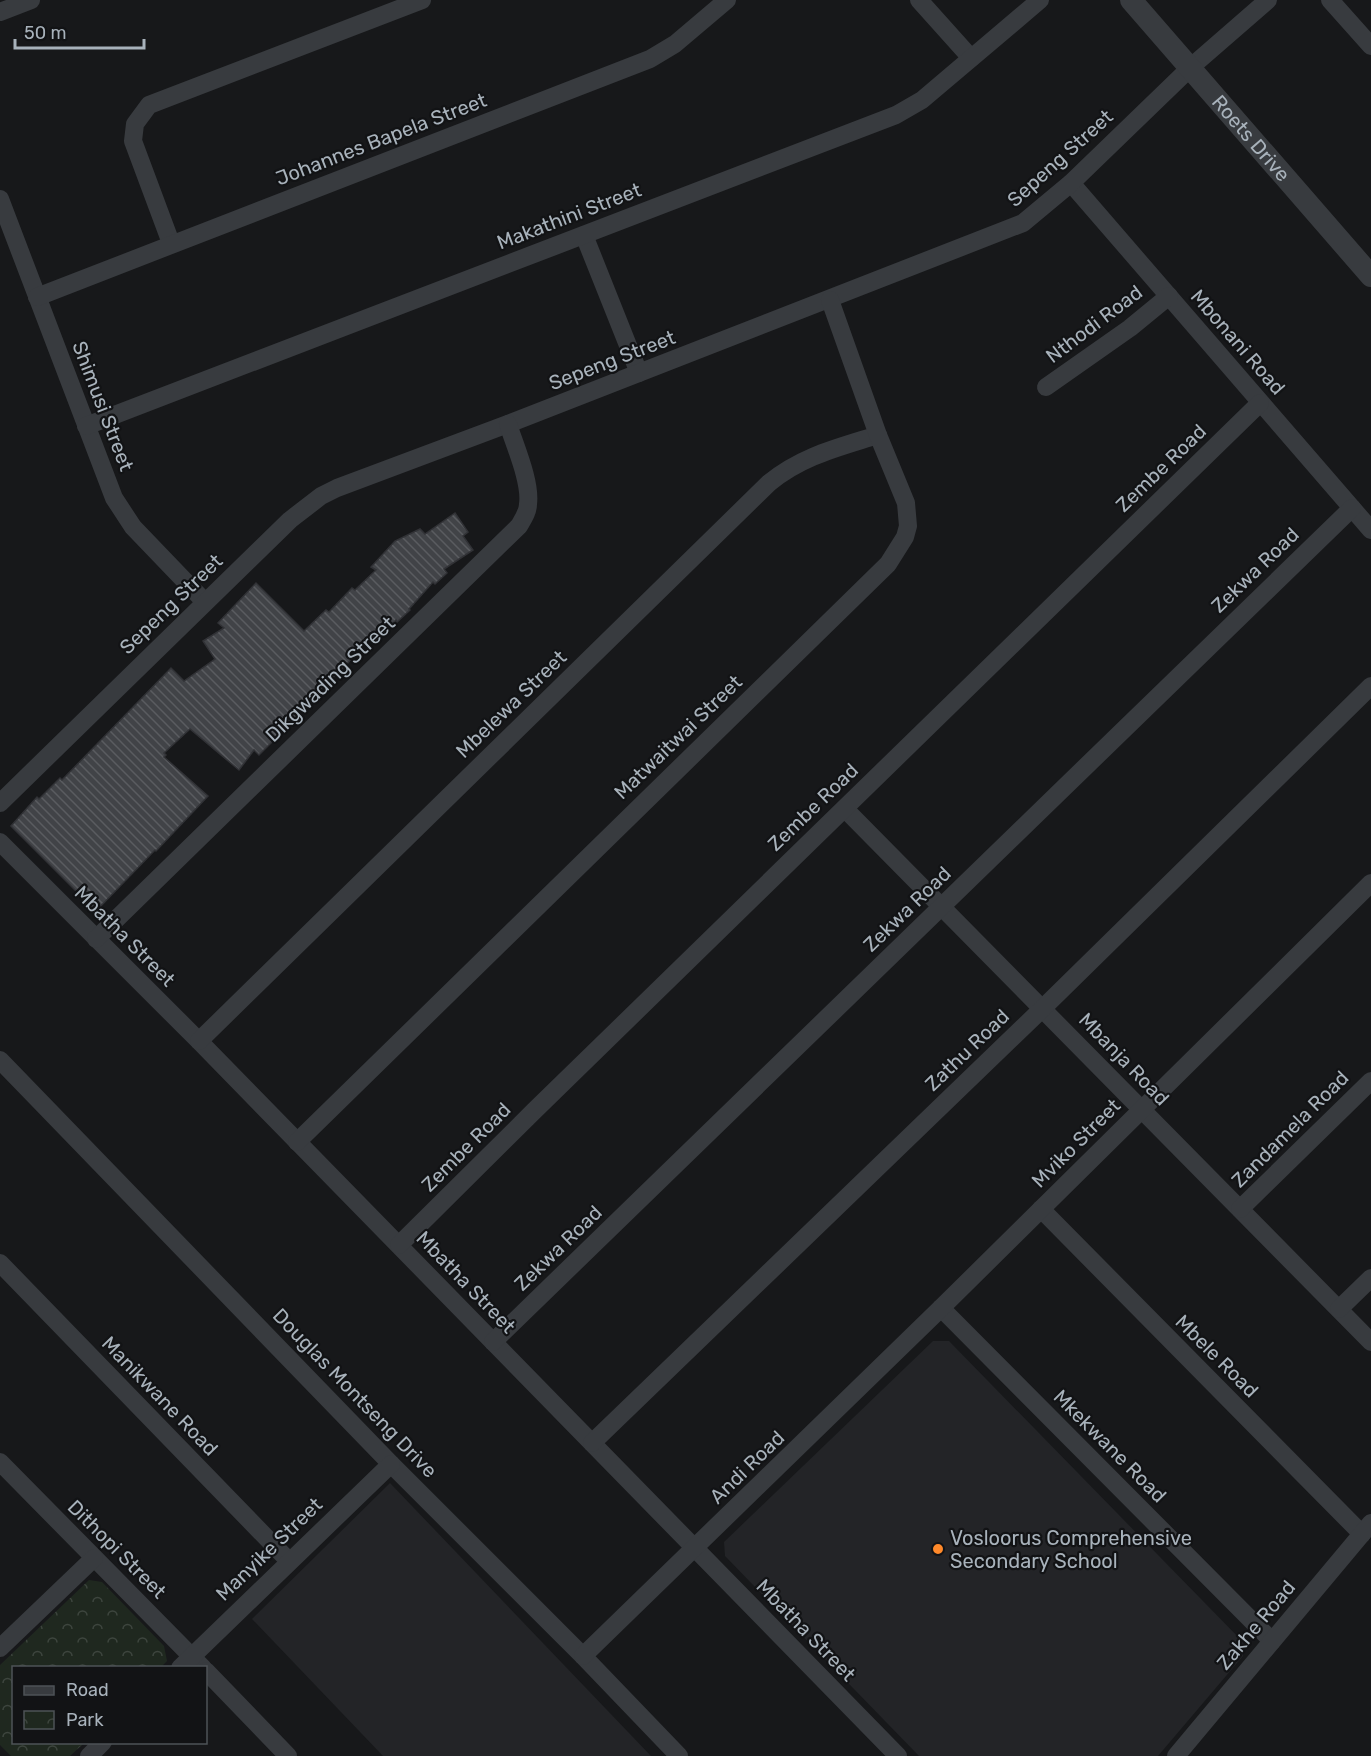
<svg xmlns="http://www.w3.org/2000/svg" width="1371" height="1756" viewBox="0 0 1371 1756" font-family="Rubik,sans-serif">
	<defs>
		<pattern id="park-crowns" width="20" height="18" patternUnits="userSpaceOnUse" patternTransform="scale(1.5)"><rect width="20" height="18" fill="#1f281f"/><path d="M2 6a3 3 0 1 1 6 0M12 15a3 3 0 1 1 6 0" fill="none" stroke="#3d453e"/></pattern>
		<pattern id="building-back-hatch" width="6" height="6" patternUnits="userSpaceOnUse" patternTransform="scale(1.5)"><rect width="6" height="6" fill="#414347"/><path d="M-1 5l2 2M0 0l6 6M5-1l2 2" fill="none" stroke="#5a5c60"/></pattern>
	</defs>
	<rect width="100%" height="100%" fill="#17181a"/>
	<g fill="#232427">
		<path d="M933,1341H949L1244,1643L1243,1656L1158,1756H919L725,1556L724,1542Z"/>
		<path d="M390,1483L651,1756H383L252,1619Z"/>
	</g>
	<path fill="url(#park-crowns)" d="M89,1580L102,1582L164,1646L167,1661L160,1668H14V1742L84,1743L70,1756H11L0,1745V1665Z"/>
	<path fill="url(#building-back-hatch)" stroke="#313236" stroke-width="1.5" d="M455,513L468,532L463,536L473,550L444,569L447,573L435,584L433,582L409,609L410,610L397,622L396,620L376,641L370,636L347,664L300,709L302,712L259,755L254,750L239,770L190,729L164,753L166,755L164,757L208,796L156,851L155,850L96,911L11,826L37,797L39,799L60,778L62,780L171,668L184,681L215,659L203,641L224,628L218,623L256,583L304,631L326,610L329,612L352,588L355,590L376,570L371,567L395,541L420,529L425,534Z"/>
	<g fill="none" stroke-linecap="round" stroke-linejoin="round">
		<g stroke="#383b3f" stroke-width="18">
			<path d="M919,0L971,58"/>
			<path d="M1330,0L1371,46"/>
			<path d="M0,12L31,0"/>
			<path d="M1071,183L1371,530"/>
			<path d="M0,199L114,498L133,527L205,602"/>
			<path d="M584,235L639,373"/>
			<path d="M171,243L133,141L135,124L149,105L422,0"/>
			<path d="M37,297L650,59L675,44L727,0"/>
			<path d="M1046,387L1130,328L1169,296"/>
			<path d="M86,426L896,115L922,100L1040,0"/>
			<path d="M0,803L290,520L321,496L337,488L508,424L1023,223L1071,183L1191,67L1268,0"/>
			<path d="M845,809L1371,1342"/>
			<path d="M0,842L199,1041L898,1756"/>
			<path d="M96,939L519,526C523,519 528,512 528,504C531,482 515,446 508,424"/>
			<path d="M199,1041L769,483C802,456 837,448 878,435"/>
			<path d="M0,1060L391,1464L583,1656L679,1756"/>
			<path d="M297,1142L888,564L905,537L908,526L906,503L878,435L830,300"/>
			<path d="M1041,1209L1362,1534"/>
			<path d="M1240,1209L1371,1081"/>
			<path d="M399,1245L534,1111L1260,403"/>
			<path d="M0,1263L289,1561"/>
			<path d="M941,1308L1272,1641"/>
			<path d="M1339,1309L1371,1278"/>
			<path d="M493,1342L1352,508"/>
			<path d="M592,1443L1043,1008L1371,686"/>
			<path d="M0,1462L203,1668"/>
			<path d="M0,1648L94,1558"/>
			<path d="M583,1656L941,1308L1371,883"/>
			<path d="M180,1668L391,1464"/>
			<path d="M206,1671L288,1756"/>
			<path d="M89,1756L103,1742"/>
			<path d="M1176,1756L1371,1523"/>
		</g>
		<path stroke="#383b3f" stroke-width="22" id="s1" d="M1131,0L1371,276"/>
	</g>
	<circle fill="#ff892a" stroke="#121315" stroke-width="2" cx="938" cy="1549" r="6"/>
	<g text-anchor="middle" dominant-baseline="central" stroke-width="4.5" stroke-linejoin="round" paint-order="stroke">
		<g font-size="20" fill="#a8b2bb" stroke="#121315">
			<text stroke="none"><textPath href="#s1" startOffset="183">Roets Drive</textPath></text>
			<text transform="translate(381 139) rotate(-21)">Johannes Bapela Street</text>
			<text transform="translate(1060 158) rotate(-42)">Sepeng Street</text>
			<text transform="translate(569 216) rotate(-21)">Makathini Street</text>
			<text transform="translate(1094 324) rotate(-37)">Nthodi Road</text>
			<text transform="translate(1238 342) rotate(49)">Mbonani Road</text>
			<text transform="translate(612 360) rotate(-21)">Sepeng Street</text>
			<text transform="translate(103 406) rotate(69)">Shimusi Street</text>
			<text transform="translate(1161 468) rotate(-44)">Zembe Road</text>
			<text transform="translate(1255 570) rotate(-44)">Zekwa Road</text>
			<text transform="translate(171 604) rotate(-44)">Sepeng Street</text>
			<text transform="translate(330 679) rotate(-44)">Dikgwading Street</text>
			<text transform="translate(511 704) rotate(-44)">Mbelewa Street</text>
			<text transform="translate(678 737) rotate(-44)">Matwaitwai Street</text>
			<text transform="translate(813 807) rotate(-44)">Zembe Road</text>
			<text transform="translate(907 909) rotate(-44)">Zekwa Road</text>
			<text transform="translate(125 936) rotate(45)">Mbatha Street</text>
			<text transform="translate(967 1050) rotate(-44)">Zathu Road</text>
			<text transform="translate(1124 1059) rotate(46)">Mbanja Road</text>
			<text transform="translate(1290 1129) rotate(-45)">Zandamela Road</text>
			<text transform="translate(1076 1143) rotate(-45)">Mviko Street</text>
			<text transform="translate(466 1147) rotate(-45)">Zembe Road</text>
			<text transform="translate(558 1248) rotate(-44)">Zekwa Road</text>
			<text transform="translate(466 1282) rotate(46)">Mbatha Street</text>
			<text transform="translate(1217 1356) rotate(45)">Mbele Road</text>
			<text transform="translate(355 1393) rotate(46)">Douglas Montseng Drive</text>
			<text transform="translate(160 1396) rotate(46)">Manikwane Road</text>
			<text transform="translate(1110 1446) rotate(45)">Mkekwane Road</text>
			<text transform="translate(747 1467) rotate(-44)">Andi Road</text>
			<text transform="translate(117 1549) rotate(45)">Dithopi Street</text>
			<text transform="translate(269 1549) rotate(-44)">Manyike Street</text>
			<text transform="translate(1256 1625) rotate(-50)">Zakhe Road</text>
			<text transform="translate(806 1630) rotate(46)">Mbatha Street</text>
		</g>
		<g font-size="20" fill="#a8b2bb" stroke="#121315" text-anchor="start">
			<text x="950" y="1538">Vosloorus Comprehensive<tspan x="950" dy="23">Secondary School</tspan></text>
		</g>
	</g>
	<rect x="12" y="1666" width="195" height="78" fill="#121315" stroke="#4e5357" stroke-width="1.5"/>
	<rect x="24" y="1686" width="30" height="9" fill="#383b3f" stroke="#4e5357" stroke-width="1.5"/>
	<text x="66" y="1696" font-size="18" fill="#a8b2bb">Road</text>
	<rect x="24" y="1711" width="30" height="18" fill="url(#park-crowns)" stroke="#4e5357" stroke-width="1.5"/>
	<text x="66" y="1726" font-size="18" fill="#a8b2bb">Park</text>
	<path d="M15 39v9h129v-9" fill="none" stroke="#a8b2bb" stroke-width="3"/>
	<text x="24" y="39" font-size="18" fill="#a8b2bb" stroke="#121315" stroke-width="4.5" paint-order="stroke">50 m</text>
</svg>
